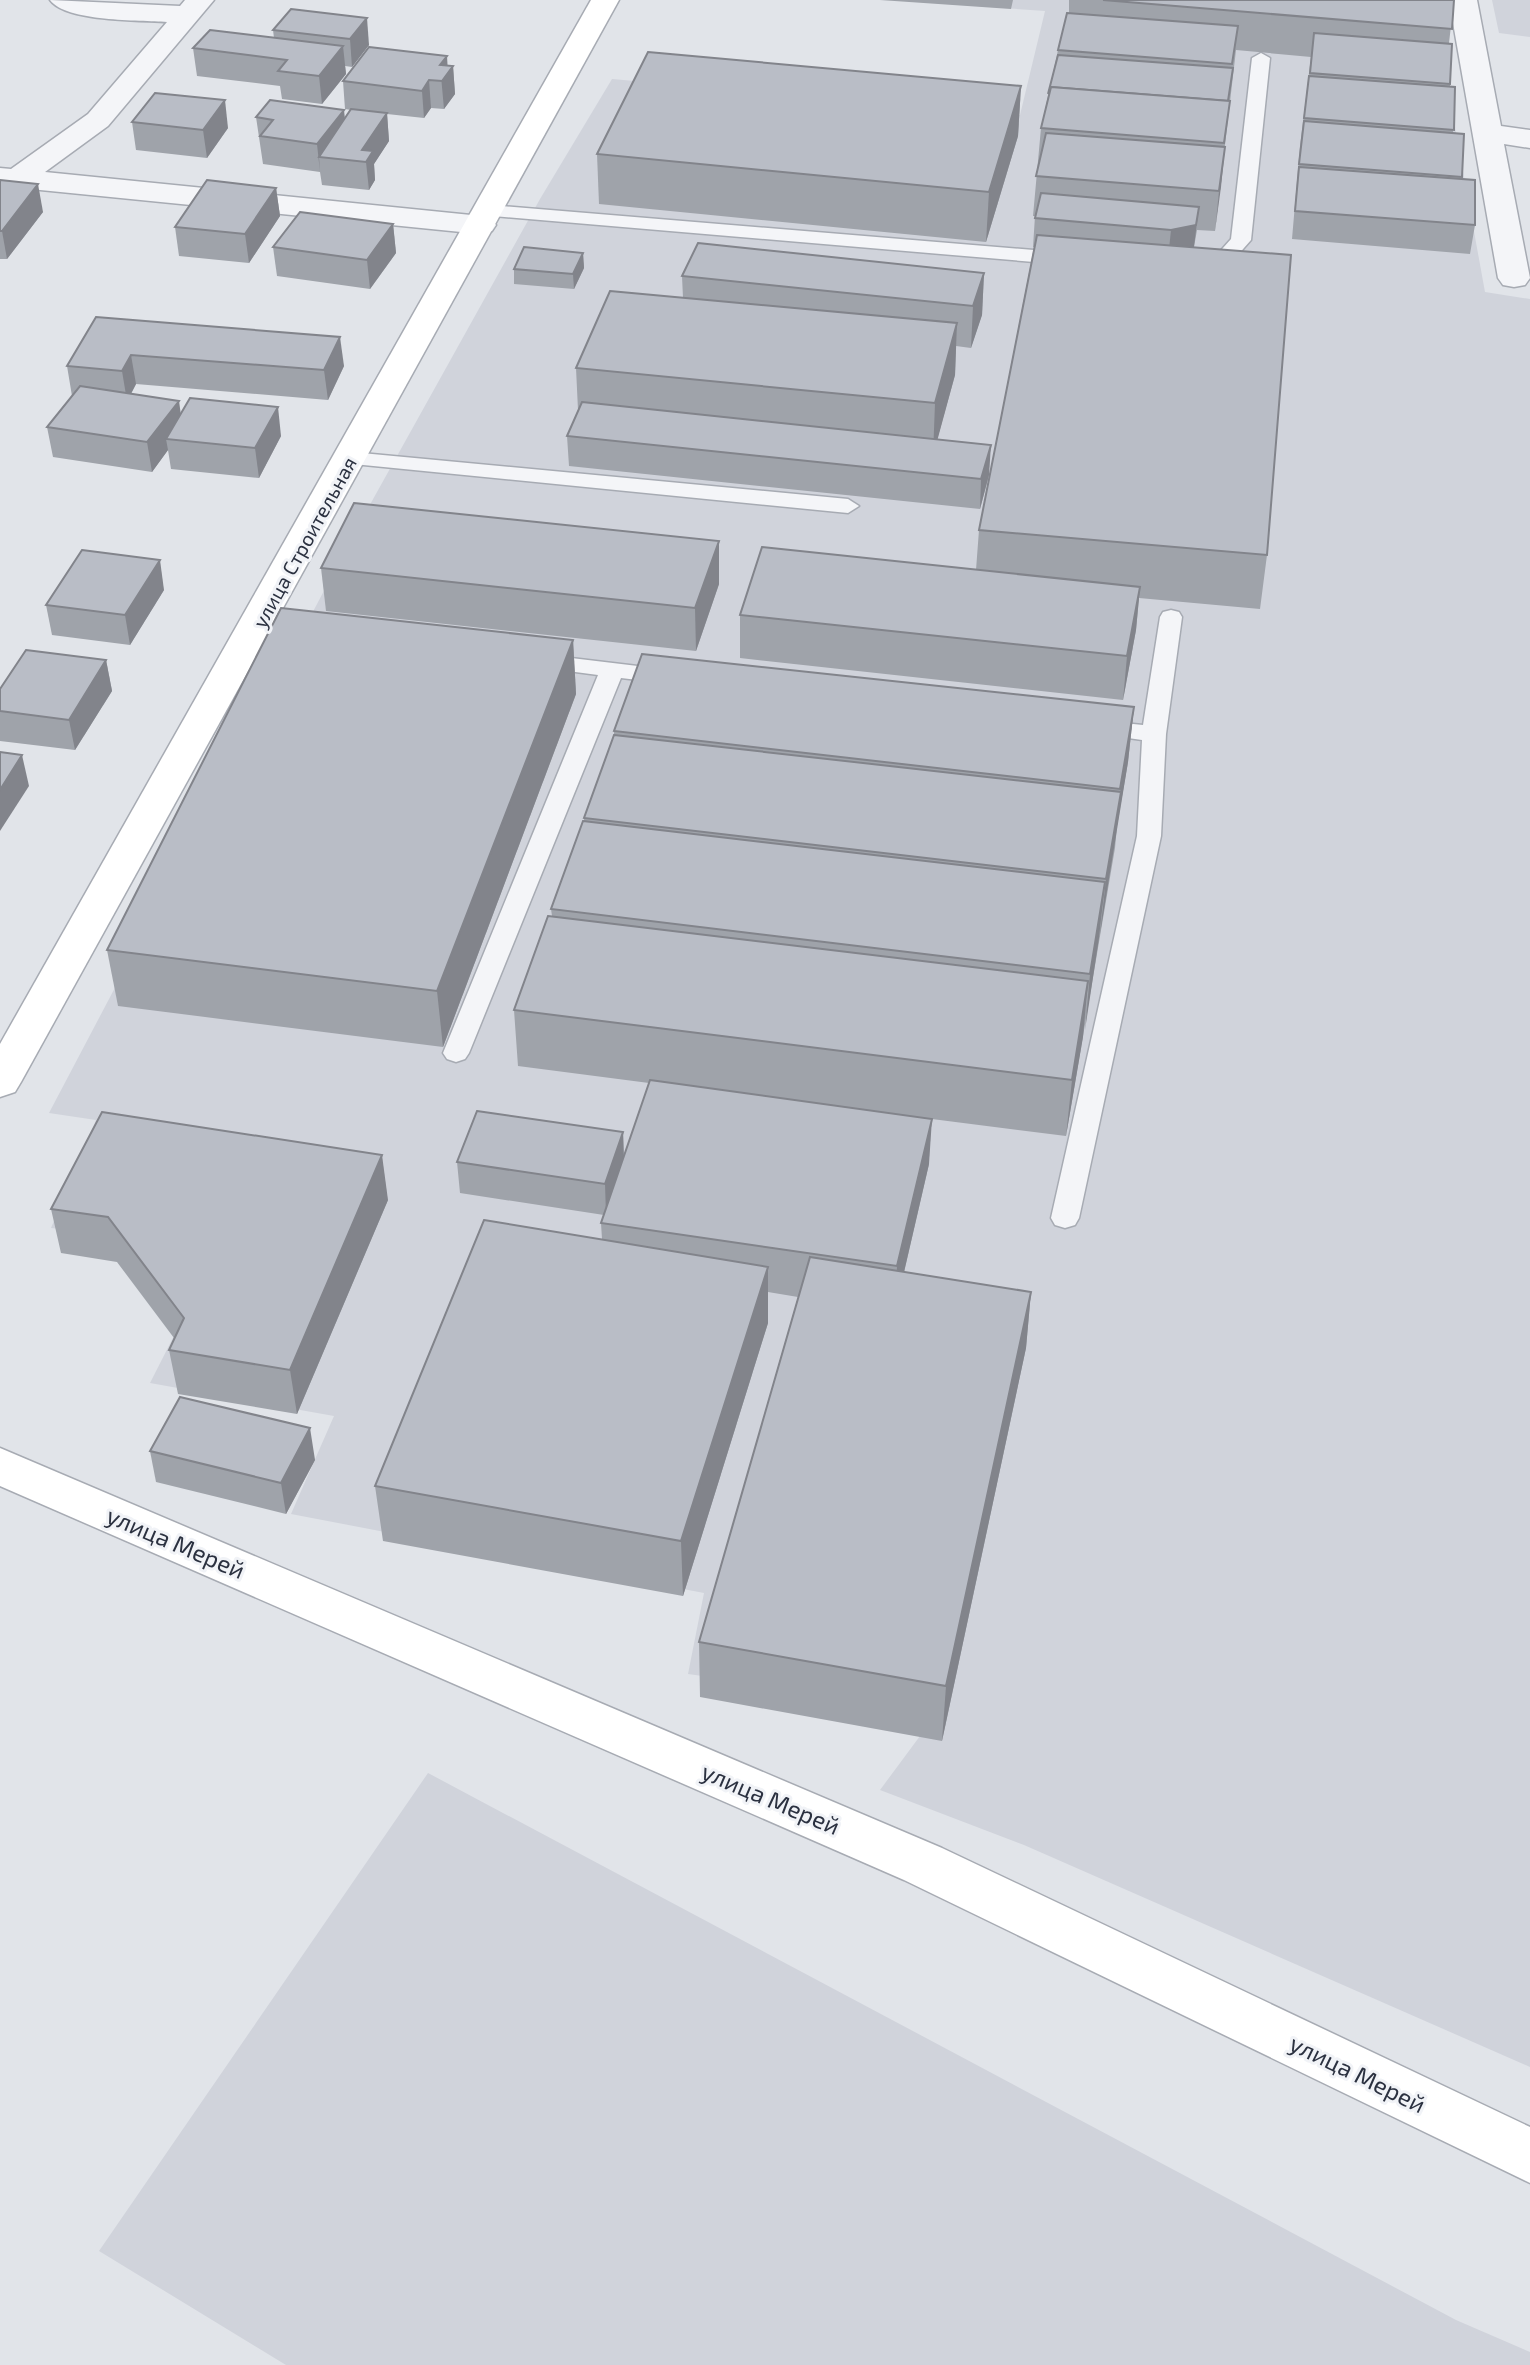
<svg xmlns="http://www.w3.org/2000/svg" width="1530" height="2365" viewBox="0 0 1530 2365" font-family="'Exo 2',sans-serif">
	<rect width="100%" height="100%" fill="#e1e4e9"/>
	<g fill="#d0d3db">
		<path d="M893,0H1432L1485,292L1530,299V2067L1024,1845L880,1790L940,1709L688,1674L704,1593L291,1514L334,1416L150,1383L182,1320L98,1233L51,1228L96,1120L49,1113L357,528L540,199L612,79L1020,115L1045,11Z"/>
		<path d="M1492,0H1530V37L1499,33Z"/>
		<path d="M428,1773L1456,2320L1530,2352V2365H286L99,2251Z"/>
	</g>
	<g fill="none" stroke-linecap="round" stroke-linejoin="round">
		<g stroke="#a7abb3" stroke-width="3">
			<g id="service">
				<path d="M1261,53L1270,58L1251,240L1229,265L1199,274L1192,272L1189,268L1192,264L1215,257L1231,239L1252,58Z"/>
				<path d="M489,205L1070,253L1080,259L1070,265L482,215L479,211L482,207Z"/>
				<path d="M351,452L848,499L859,506L848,513L343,463L340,458Z"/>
				<path d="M1171,610L1179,612L1182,617L1166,734L1161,836L1079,1218L1075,1225L1065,1228L1055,1225L1051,1218L1137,836L1142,740L1086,732L1082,727L1086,722L1094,720L1143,725L1160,617L1163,612Z"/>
				<path d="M538,654L671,670L679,672L683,677L679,682L671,684L621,678L469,1053L465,1059L456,1062L447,1059L443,1053L598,675L530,666L526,661L530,656Z"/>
			</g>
		</g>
		<g stroke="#a7abb3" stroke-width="3">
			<g id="minor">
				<path d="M50,0L180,6L185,0H214L108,126L45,172L481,216L492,219L496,225L492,231L481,234L0,186V168L11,169L88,114L167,22C140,20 66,22 50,0Z"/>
				<path d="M1449,0H1477L1501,126L1530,130V148L1504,144L1530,278L1525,285L1514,287L1503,285L1498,278Z"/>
			</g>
		</g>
		<g stroke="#a7abb3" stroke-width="3">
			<g id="secondary">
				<path d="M591,0H619L21,1082L15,1092L0,1097V1044Z"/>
				<path d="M0,1448L942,1848L1530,2127V2183L904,1880L0,1486Z"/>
			</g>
		</g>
		<use href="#service" fill="#f4f5f8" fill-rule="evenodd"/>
		<use href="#minor" fill="#f4f5f8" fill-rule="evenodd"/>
		<use href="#secondary" fill="#fff" fill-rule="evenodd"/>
	</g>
	<g fill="#9fa3aa">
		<path d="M880,0H1013L1011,9Z"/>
		<path d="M1069,0H1454L1449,43L1452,44L1450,87H1455L1453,133L1464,134L1462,179L1475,225L1470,254L1292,239L1300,146L1311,57L1236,50L1215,231L1197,230L1194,247L1267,555L1260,609L1139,598L1136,630L1123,700L740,658V615L976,570L979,530L1034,247H1033L1035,216H1033L1041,128L1058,50L1069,13Z"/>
		<path d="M291,9L369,45L352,67L345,66L346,74L322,104L282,99L280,86L197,76L193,48L274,38L273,30Z"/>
		<path d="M447,65L453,66L455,94L444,109L431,108L424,118L387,114L389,141L374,164L375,180L369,190L322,185L320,172L263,164L256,117L345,118L351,110L345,109L343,81Z"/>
		<path d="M1021,86L1018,136L986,242L599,204L597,154Z"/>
		<path d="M132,122L228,128L207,158L136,150Z"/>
		<path d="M0,180L43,212L7,259H0Z"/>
		<path d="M276,188L280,216L249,263L179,256L175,227Z"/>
		<path d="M393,224L396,253L370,289L277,276L273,247Z"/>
		<path d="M583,253L584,268L574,289L514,284V269Z"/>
		<path d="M984,273L982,315L971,348L956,346L955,375L937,440L989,475L980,509L569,466L567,436L578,410L576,368L683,298L682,276Z"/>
		<path d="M96,317L344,366L328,400L136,384L131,394L181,415L281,436L259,478L171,469L168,450L152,472L53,457L47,427L72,396L67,366Z"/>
		<path d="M321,568L719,584L696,651L326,611Z"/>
		<path d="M164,590L130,645L52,635L46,605Z"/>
		<path d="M573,640L576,694L443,1047L118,1006L107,950Z"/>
		<path d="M106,660L112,691L75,750L0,741V689Z"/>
		<path d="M1134,707L1128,762L1117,826L1115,848L1066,1136L885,1113L929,1164L904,1272L1031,1292L1026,1348L942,1741L700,1697L699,1642L798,1297L768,1292V1323L683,1596L383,1541L375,1486L602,1239L601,1223L604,1215L460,1193L457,1162L623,1132L624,1157L649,1083L518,1066L514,1010L552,916L551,909L584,821V818L614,735V731Z"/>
		<path d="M388,1200L297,1414L178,1394L169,1350L174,1338L117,1262L61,1253L51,1209Z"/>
		<path d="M150,1451L315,1460L286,1514L156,1482Z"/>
	</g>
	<g fill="#82848b">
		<path d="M367,18L369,45L352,67L350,39Z"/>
		<path d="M343,46L346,74L322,104L319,76Z"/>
		<path d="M447,56L448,73L453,66L455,94L444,109L440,65Z"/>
		<path d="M429,80L431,108L424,118L422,91Z"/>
		<path d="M1021,86L1018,136L986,242L989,192Z"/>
		<path d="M225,100L228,128L207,158L203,130Z"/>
		<path d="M344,110L347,138L319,157L320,172L317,144Z"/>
		<path d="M387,113L389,141L374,164L375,180L369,190L366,162L362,150Z"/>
		<path d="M1225,147L1221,187L1215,231L1219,191Z"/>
		<path d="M38,184L43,212L7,259L2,231Z"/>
		<path d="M276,188L280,216L249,263L245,234Z"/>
		<path d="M1199,207L1193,254L1168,259L1171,230Z"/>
		<path d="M393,224L396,253L370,289L367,260Z"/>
		<path d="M583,253L584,268L574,289L573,274Z"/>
		<path d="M984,273L982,315L971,348L973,306Z"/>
		<path d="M957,323L955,375L933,456L935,403Z"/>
		<path d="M340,337L344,366L328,400L324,370Z"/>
		<path d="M131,355L136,384L127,401L122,371Z"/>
		<path d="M179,401L183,430L166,439L168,450L152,472L147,442Z"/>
		<path d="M278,407L281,436L259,478L255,448Z"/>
		<path d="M991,445L989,475L980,509L981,479Z"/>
		<path d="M719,541V584L696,651L695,608Z"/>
		<path d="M160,560L164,590L130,645L125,615Z"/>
		<path d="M1140,587L1136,630L1123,700L1127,656Z"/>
		<path d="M573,640L576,694L443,1047L437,991Z"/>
		<path d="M106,660L112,691L75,750L69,720Z"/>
		<path d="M1134,707L1128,762L1100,934L1106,879Z"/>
		<path d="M22,755L29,786L0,831V790Z"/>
		<path d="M1105,882L1099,938L1085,1030L1090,974Z"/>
		<path d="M1088,981L1083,1037L1066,1136L1072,1080Z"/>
		<path d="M932,1119L929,1164L895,1311L897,1266Z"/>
		<path d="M623,1132L624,1163L606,1215L605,1184Z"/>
		<path d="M382,1155L388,1200L297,1414L290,1370Z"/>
		<path d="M768,1267V1323L683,1596L681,1541Z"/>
		<path d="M1031,1292L1026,1348L942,1741L946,1686Z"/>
		<path d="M310,1428L315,1460L286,1514L281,1483Z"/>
	</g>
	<g fill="#b9bdc6" stroke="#82848b" stroke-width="2">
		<path d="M1103,0H1454L1452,29Z"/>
		<path d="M291,9L367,18L350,39L273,30Z"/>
		<path d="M1067,13L1238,26L1232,64L1058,50Z"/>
		<path d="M210,30L343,46L319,76L278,71L287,60L193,48Z"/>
		<path d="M1314,33L1452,44L1450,84L1310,73Z"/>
		<path d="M369,47L447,56L440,65L453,66L442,81L429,80L422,91L343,81Z"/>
		<path d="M648,52L1021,86L989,192L597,154Z"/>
		<path d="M1058,55L1233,68L1228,101L1051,87L1048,94Z"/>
		<path d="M1309,76L1455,87L1454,130L1304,118Z"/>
		<path d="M1051,87L1230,101L1224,143L1041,128Z"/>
		<path d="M155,93L225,100L203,130L132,122Z"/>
		<path d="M270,100L344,110L317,144L260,136L273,120L256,117Z"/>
		<path d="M351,109L387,113L362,150L373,151L366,162L319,157Z"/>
		<path d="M1304,121L1464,134L1462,177L1299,164Z"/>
		<path d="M1046,133L1225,147L1219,191L1036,176Z"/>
		<path d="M1299,167L1475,180V225L1295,211Z"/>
		<path d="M0,180L38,184L2,231H0Z"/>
		<path d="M207,180L276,188L245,234L175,227Z"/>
		<path d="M1041,193L1199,207L1196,225L1171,230L1035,218Z"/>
		<path d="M300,212L393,224L367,260L273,247Z"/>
		<path d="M1037,235L1291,255L1267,555L979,530Z"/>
		<path d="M698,243L984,273L973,306L682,276Z"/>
		<path d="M524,247L583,253L573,274L514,269Z"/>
		<path d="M610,291L957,323L935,403L576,368Z"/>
		<path d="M96,317L340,337L324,370L131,355L122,371L67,366Z"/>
		<path d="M80,386L179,401L147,442L47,427Z"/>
		<path d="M190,398L278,407L255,448L166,439Z"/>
		<path d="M582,402L991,445L981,479L567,436Z"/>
		<path d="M354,503L719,541L695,608L321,568Z"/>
		<path d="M762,547L1140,587L1127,656L740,615Z"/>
		<path d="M82,550L160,560L125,615L46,605Z"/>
		<path d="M281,608L573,640L437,991L107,950Z"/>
		<path d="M26,650L106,660L69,720L0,711V689Z"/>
		<path d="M642,654L1134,707L1120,789L614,731Z"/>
		<path d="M614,735L1121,792L1106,879L584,818Z"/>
		<path d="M0,752L22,755L0,790Z"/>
		<path d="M583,821L1105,882L1090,974L551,909Z"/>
		<path d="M548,916L1088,981L1072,1080L514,1010Z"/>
		<path d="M650,1080L932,1119L897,1266L601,1223Z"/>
		<path d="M477,1111L623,1132L605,1184L457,1162Z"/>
		<path d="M102,1112L382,1155L290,1370L169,1350L184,1318L108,1217L51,1209Z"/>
		<path d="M484,1220L768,1267L681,1541L375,1486Z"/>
		<path d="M810,1257L1031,1292L946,1686L699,1642Z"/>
		<path d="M180,1397L310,1428L281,1483L150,1451Z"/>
	</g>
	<g text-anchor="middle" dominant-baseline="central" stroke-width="6" stroke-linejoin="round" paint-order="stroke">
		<g font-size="20" fill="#2b3140" stroke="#f1f3f7">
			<text transform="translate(304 542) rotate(-61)">улица Строительная</text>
		</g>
		<g font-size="24" fill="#2b3140" stroke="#f1f3f7">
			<text transform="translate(176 1542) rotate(23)">улица Мерей</text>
			<text transform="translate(771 1798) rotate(23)">улица Мерей</text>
			<text transform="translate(1358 2073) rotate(26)">улица Мерей</text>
		</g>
	</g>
</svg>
